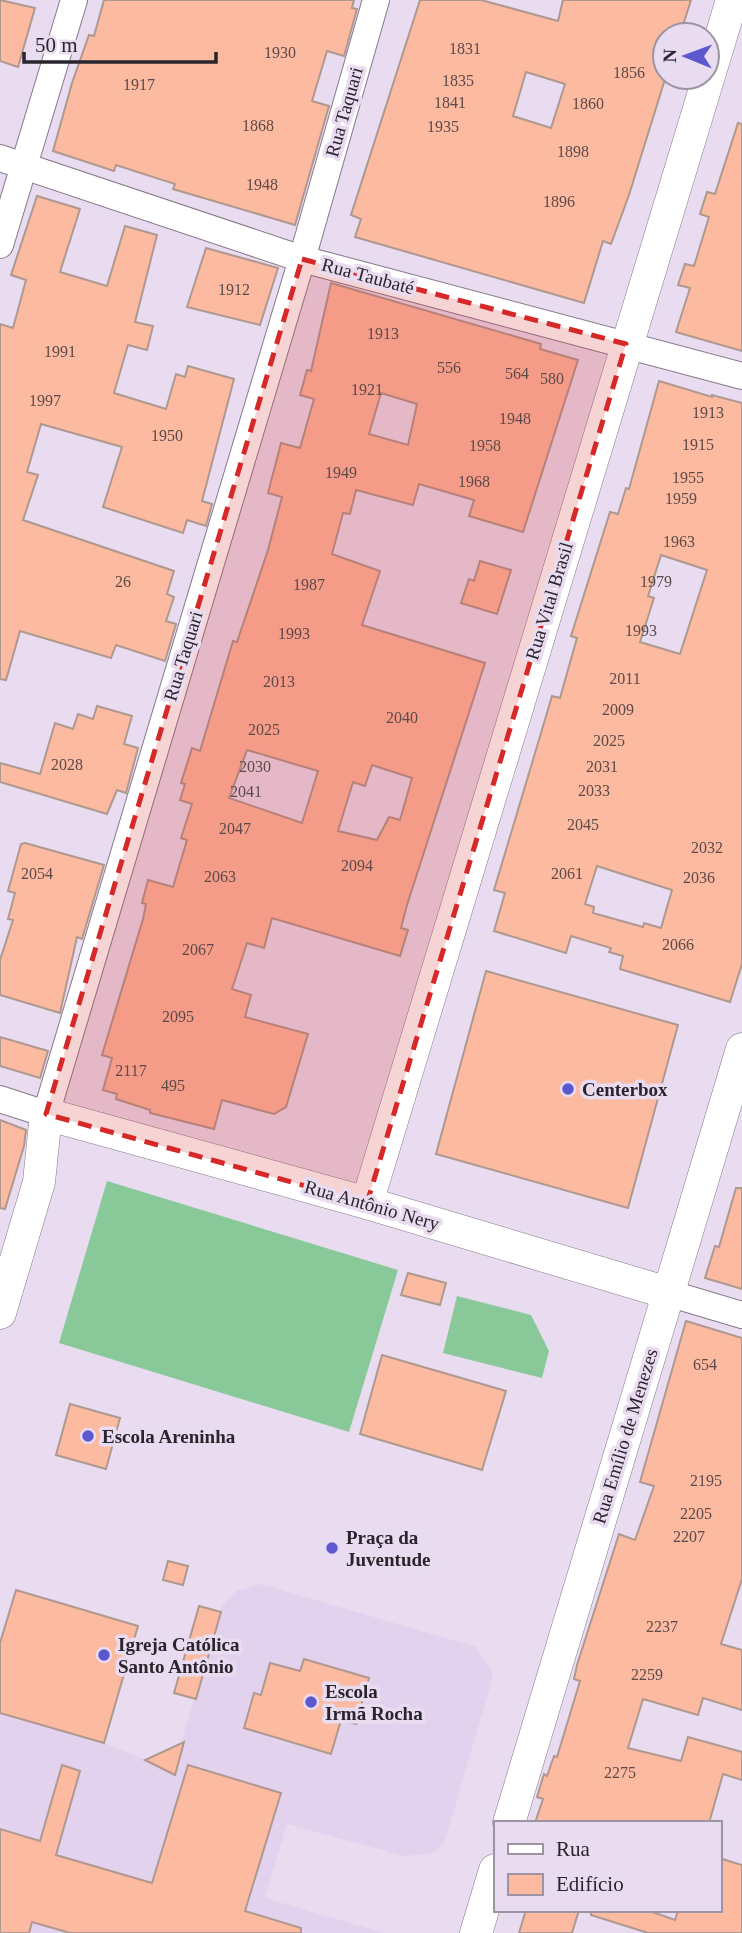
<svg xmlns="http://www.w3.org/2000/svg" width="742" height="1933" viewBox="0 0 742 1933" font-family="Georgia,serif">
	<rect width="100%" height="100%" fill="#e9dcf0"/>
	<path fill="#e3d2ed" d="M261,1584L476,1647L491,1670L492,1680L445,1841L438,1849L430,1854L404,1856L287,1824L265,1898L384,1933H0V1713L104,1743L145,1760L181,1743L222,1606L236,1591Z"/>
	<g fill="#89c999">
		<path d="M107,1181L398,1270L349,1432L59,1343Z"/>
		<path d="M457,1296L531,1315L549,1351L542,1378L443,1353Z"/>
	</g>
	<g fill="#fcbaa0" stroke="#af988f" stroke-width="2" fill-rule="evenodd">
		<path d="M0,0L35,8L18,67L0,61Z"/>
		<path d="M104,0H354L352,8L357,9L344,56L327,51L312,101L329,106L295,225L173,189L175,184L116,165L114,171L53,151L72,83L89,35L94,36Z"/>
		<path d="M420,0H481L558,21L563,0H691L680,35H665V79L629,195L611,244L603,241L584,303L355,237L361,219L351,215ZM526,72L565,84L551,128L513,116Z"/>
		<path d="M738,123L742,124V351L676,332L690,288L678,285L685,264L694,266L709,217L700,214L707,192L715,194Z"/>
		<path d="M37,196L80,209L60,272L107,286L125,226L157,235L135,322L153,326L147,350L128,345L114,393L166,409L176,374L185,377L188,366L234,379L202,501L212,504L206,526L187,520L183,533L103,507L122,447L41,424L27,472L38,475L23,520L174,571L167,594L174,597L166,621L176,624L165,661L116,645L111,658L20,631L6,680L0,679V324L13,328L26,280L11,275Z"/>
		<path d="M206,248L278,268L260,325L187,307Z"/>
		<path d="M331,283L541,344L540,349L578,360L523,532L469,516L474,500L419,484L413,505L356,490L350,514L343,513L332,554L380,571L362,625L485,663L407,905L401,928L408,930L400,956L272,918L264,948L247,943L232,989L251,995L245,1017L308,1034L286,1107L274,1114L222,1100L214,1129L150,1113V1110L116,1099L117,1094L103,1090L112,1058L102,1055L143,919L146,904L142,903L148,880L173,887L187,840L181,838L192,804L180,800L185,784L181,783L192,748L200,751L233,641L237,642L268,550L282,497L268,493L281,443L300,448L314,399L300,395L307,370L311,371ZM381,393L417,404L408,445L369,434ZM247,750L318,771L302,823L229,798ZM372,765L412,778L400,820L389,817L377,840L338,831L353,782L365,786Z"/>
		<path d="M659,381L712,397V395L742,403V964L730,1002L620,969L623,956L609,952L611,948L571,936L566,953L494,931L505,893L494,890L547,713L552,696L560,698L577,638L571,636L610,512L618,514L626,488L629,489ZM661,555L707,570L680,654L640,642L654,598L648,596ZM597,866L672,890L661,928L644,923L643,927L593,913L594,907L585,904Z"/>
		<path d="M480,561L511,570L497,614L461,603L469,579L474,581Z"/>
		<path d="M97,706L132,716L124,744L138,748L126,793L117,790L107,814L0,782V763L40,774L55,723L73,729L78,714L93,719Z"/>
		<path d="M25,843L104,865L82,939L77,937L60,1013L0,995V960L13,920L8,919L15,893L8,891L21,844Z"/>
		<path d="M486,971L678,1025L628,1208L436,1154Z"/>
		<path d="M0,1037L48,1051L40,1078L0,1066Z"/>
		<path d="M0,1120L26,1130L24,1146L5,1209L0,1208Z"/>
		<path d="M736,1188H742V1289L705,1278L715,1246L719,1247Z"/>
		<path d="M408,1273L446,1283L440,1305L401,1295Z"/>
		<path d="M686,1321L742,1338V1579L721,1644L742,1650V1710L703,1698L698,1715L643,1699L628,1748L681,1761L688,1737L742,1752V1780L723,1774L709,1823H535L543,1799L537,1797L544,1774L547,1776L554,1756L557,1757L580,1681L574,1679L577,1665L619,1534L635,1540L654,1486L640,1482Z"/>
		<path d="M382,1355L506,1391L482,1470L360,1434Z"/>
		<path d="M70,1404L120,1418L106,1469L56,1455Z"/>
		<path d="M168,1561L188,1566L183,1585L163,1580Z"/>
		<path d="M16,1590L138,1626L104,1743L0,1713V1643Z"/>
		<path d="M199,1606L221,1612L196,1699L174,1693Z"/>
		<path d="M304,1659L369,1678L356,1724L341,1720L331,1754L244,1728L254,1693L261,1695L270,1663L300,1671Z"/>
		<path d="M184,1742L175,1775L145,1760Z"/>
		<path d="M62,1765L80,1771L56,1855L152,1883L188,1765L281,1793L245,1911L301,1928V1933H70L32,1922L29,1933H0V1829L40,1841Z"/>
		<path d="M719,1858L742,1865V1933H648L591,1915V1910H647L675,1920L678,1910H719Z"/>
		<path d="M526,1910H579L572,1933H519Z"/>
	</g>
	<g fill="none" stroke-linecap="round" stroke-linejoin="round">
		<g stroke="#85798b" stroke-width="28">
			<g id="minor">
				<path d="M0,158L302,259L742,376"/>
				<path d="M0,245L74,0"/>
				<path d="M0,1099L46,1114L302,259L376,0"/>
				<path d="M668,1293L742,1315"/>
			</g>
		</g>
		<g stroke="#85798b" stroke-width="33">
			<g id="tertiary">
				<path d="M367,1203L732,0"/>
				<path d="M0,1313L39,1182L46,1114L367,1203L668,1293"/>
				<path d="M509,1823L742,1049"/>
				<path d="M476,1933L495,1870"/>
			</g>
		</g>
		<use href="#minor" stroke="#fff" stroke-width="26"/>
		<use href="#tertiary" stroke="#fff" stroke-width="32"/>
	</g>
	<path fill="#d62828" fill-opacity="0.2" stroke="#d62828" stroke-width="5" stroke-dasharray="14 9" stroke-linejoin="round" d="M302,259L626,344L367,1203L46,1114Z"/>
	<g fill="#5d58d0" stroke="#e9dcf0" stroke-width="2.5">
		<circle cx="568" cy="1089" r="7"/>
		<circle cx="88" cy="1436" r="7"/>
		<circle cx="332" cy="1548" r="7"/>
		<circle cx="104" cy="1655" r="7"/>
		<circle cx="311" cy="1702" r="7"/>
	</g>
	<g text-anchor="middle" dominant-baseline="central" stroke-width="7" stroke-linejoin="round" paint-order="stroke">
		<g font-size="16" fill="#5e4a49">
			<text x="465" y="48">1831</text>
			<text x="280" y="52">1930</text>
			<text x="629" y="72">1856</text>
			<text x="458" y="80">1835</text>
			<text x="139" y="84">1917</text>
			<text x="450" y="102">1841</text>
			<text x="588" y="103">1860</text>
			<text x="258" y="125">1868</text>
			<text x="443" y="126">1935</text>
			<text x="573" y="151">1898</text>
			<text x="262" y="184">1948</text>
			<text x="559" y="201">1896</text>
			<text x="234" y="289">1912</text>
			<text x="383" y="333">1913</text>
			<text x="60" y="351">1991</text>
			<text x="449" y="367">556</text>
			<text x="517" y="373">564</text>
			<text x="552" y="378">580</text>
			<text x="367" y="389">1921</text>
			<text x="45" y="400">1997</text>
			<text x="708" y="412">1913</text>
			<text x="515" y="418">1948</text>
			<text x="167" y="435">1950</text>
			<text x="698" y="444">1915</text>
			<text x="485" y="445">1958</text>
			<text x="341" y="472">1949</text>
			<text x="688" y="477">1955</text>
			<text x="474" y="481">1968</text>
			<text x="681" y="498">1959</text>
			<text x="679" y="541">1963</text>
			<text x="123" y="581">26</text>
			<text x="656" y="581">1979</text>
			<text x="309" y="584">1987</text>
			<text x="641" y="630">1993</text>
			<text x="294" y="633">1993</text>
			<text x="625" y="678">2011</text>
			<text x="279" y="681">2013</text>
			<text x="618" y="709">2009</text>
			<text x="402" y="717">2040</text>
			<text x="264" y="729">2025</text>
			<text x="609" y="740">2025</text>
			<text x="67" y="764">2028</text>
			<text x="255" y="766">2030</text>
			<text x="602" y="766">2031</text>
			<text x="594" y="790">2033</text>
			<text x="246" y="791">2041</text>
			<text x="583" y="824">2045</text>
			<text x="235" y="828">2047</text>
			<text x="707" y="847">2032</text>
			<text x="357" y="865">2094</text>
			<text x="37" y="873">2054</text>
			<text x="567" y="873">2061</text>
			<text x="220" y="876">2063</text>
			<text x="699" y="877">2036</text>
			<text x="678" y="944">2066</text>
			<text x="198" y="949">2067</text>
			<text x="178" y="1016">2095</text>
			<text x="131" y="1070">2117</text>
			<text x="173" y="1085">495</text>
			<text x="705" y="1364">654</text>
			<text x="706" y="1480">2195</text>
			<text x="696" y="1513">2205</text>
			<text x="689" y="1536">2207</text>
			<text x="662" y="1626">2237</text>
			<text x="647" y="1674">2259</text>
			<text x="620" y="1772">2275</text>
		</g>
		<g font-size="19" fill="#2a252c" stroke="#e9dcf0">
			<text transform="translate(344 112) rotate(-74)">Rua Taquari</text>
			<text transform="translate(368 276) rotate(15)">Rua Taubaté</text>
			<text transform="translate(549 601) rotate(-73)">Rua Vital Brasil</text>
			<text transform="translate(183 656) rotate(-73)">Rua Taquari</text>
			<text transform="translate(372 1205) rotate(16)">Rua Antônio Nery</text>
			<text transform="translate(625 1436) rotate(-73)">Rua Emílio de Menezes</text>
		</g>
		<g font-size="19" font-weight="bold" fill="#2a252c" stroke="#e9dcf0" text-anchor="start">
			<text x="582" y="1089">Centerbox</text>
			<text x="102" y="1436">Escola Areninha</text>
			<text x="346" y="1537">Praça da<tspan x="346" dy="22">Juventude</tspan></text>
			<text x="118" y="1644">Igreja Católica<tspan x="118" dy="22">Santo Antônio</tspan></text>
			<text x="325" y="1691">Escola<tspan x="325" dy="22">Irmã Rocha</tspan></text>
		</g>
	</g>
	<rect x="494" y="1821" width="228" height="91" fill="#e9dcf0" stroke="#9d93a2" stroke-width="2"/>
	<rect x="508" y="1844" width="35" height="10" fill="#ffffff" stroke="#9d93a2" stroke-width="2"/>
	<text x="556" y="1856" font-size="21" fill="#2a252c">Rua</text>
	<rect x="508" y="1874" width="35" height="21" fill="#fcbaa0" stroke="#9d93a2" stroke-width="2"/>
	<text x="556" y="1891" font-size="21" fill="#2a252c">Edifício</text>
	<g transform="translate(686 56) rotate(271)"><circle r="33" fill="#e9dcf0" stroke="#9d93a2" stroke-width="2"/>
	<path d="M0-5L12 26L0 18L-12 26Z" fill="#5d58d0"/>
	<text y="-10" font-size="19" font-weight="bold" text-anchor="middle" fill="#2a252c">N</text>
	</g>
	<path d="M24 52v10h192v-10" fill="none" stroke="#2a252c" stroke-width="3.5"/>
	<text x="35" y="52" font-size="21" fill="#2a252c" stroke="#e9dcf0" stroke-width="5" paint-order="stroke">50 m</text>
</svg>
